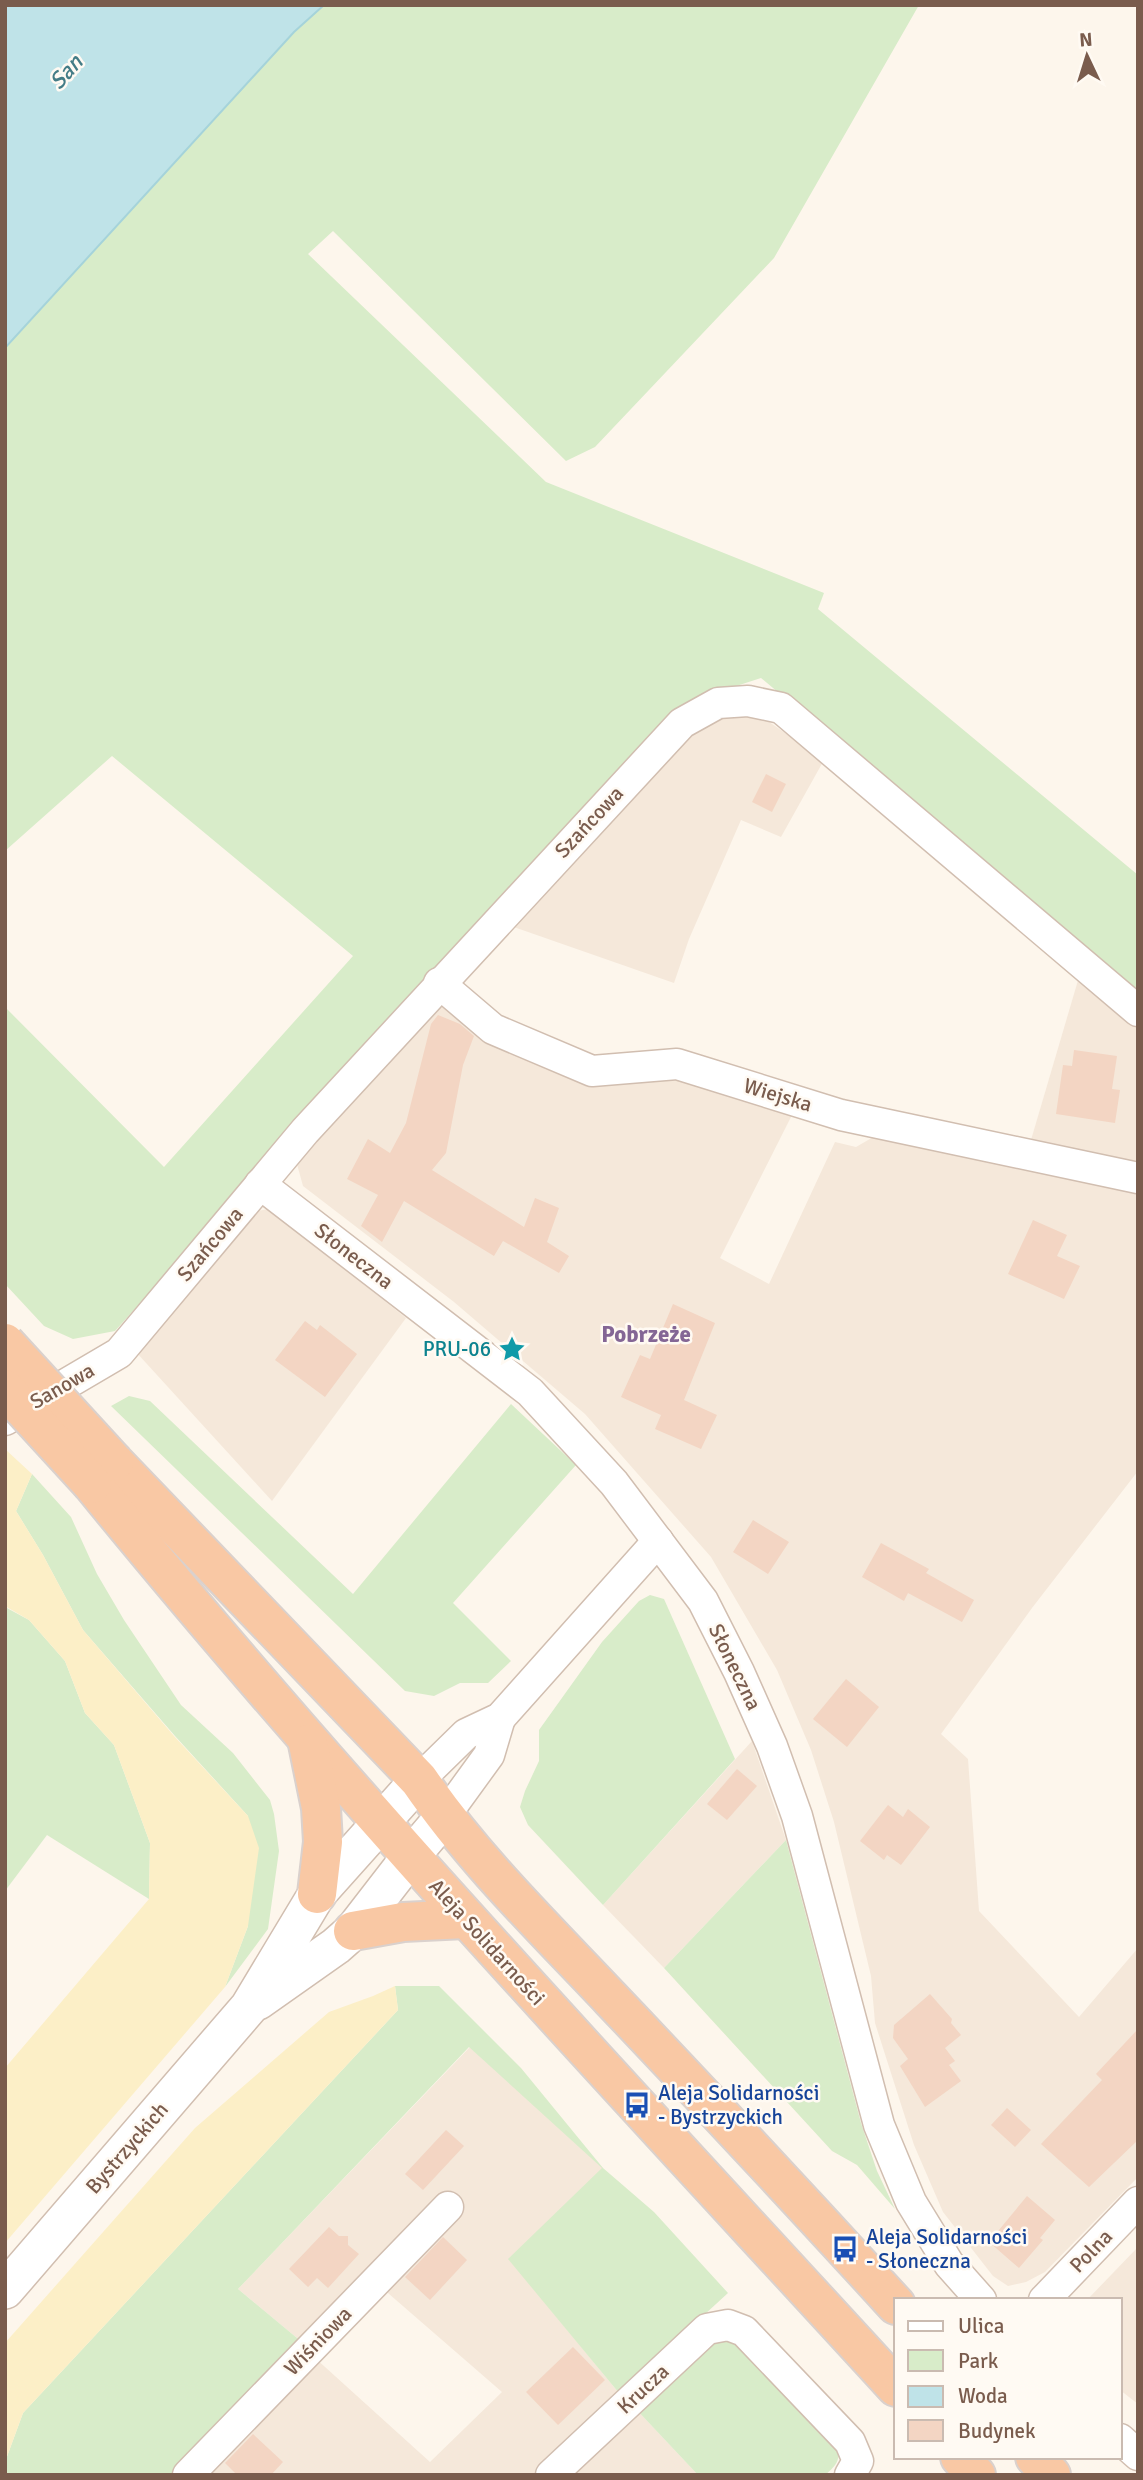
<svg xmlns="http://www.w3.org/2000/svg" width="1143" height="2480" viewBox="0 0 1143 2480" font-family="Signika,sans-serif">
	<rect width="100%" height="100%" fill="#fdf6ec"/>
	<g fill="#f5e8da">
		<path d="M759,715L824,760L781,837L741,820L689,939L674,983L508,925L676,744L709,718Z"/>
		<path d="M1079,977L1138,1027V1161L1127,1165L1031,1140Z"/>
		<path d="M449,1005L505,1044L674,1075L792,1115L720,1258L769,1284L835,1142L856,1147L882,1132L1138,1191V1471L1032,1608L941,1734L968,1759L979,1911L1079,2017L1138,1948V2177L1045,2272L1026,2282L1008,2286L993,2276L943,2212L914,2145L875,2023L871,1976L834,1822L811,1750L777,1670L711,1557L585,1414L454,1302L303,1186L295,1157L426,1013Z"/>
		<path d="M269,1209L406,1318L272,1501L136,1352L251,1212Z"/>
		<path d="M752,1741L786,1840L664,1968L603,1905Z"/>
		<path d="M470,2047L603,2168L509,2259L619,2393L533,2475H200L314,2357L430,2462L502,2392L381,2287L303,2343L238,2289Z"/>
		<path d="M1138,2247V2404L1120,2390V2300H1087Z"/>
		<path d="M634,2407L698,2475H564Z"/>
	</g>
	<g fill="#d8ecc9">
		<path d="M324,5H919L774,258L595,447L566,461L333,231L308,254L546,482L824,593L818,609L1138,875V994L761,678L696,699L279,1148L115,1331L73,1339L44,1326L5,1284V1007L164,1167L353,956L112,756L5,851V348L294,32Z"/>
		<path d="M129,1396L150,1401L353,1594L511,1404L576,1465L453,1603L511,1661L488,1683H460L434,1696L405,1691L111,1406Z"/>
		<path d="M32,1474L71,1517L97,1574L124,1620L181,1705L233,1753L270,1800L274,1814L279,1851L268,1929L225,1987L248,1926V1816L175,1736L83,1630L43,1555L16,1511Z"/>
		<path d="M650,1595L664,1599L735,1759L603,1905L528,1825L520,1807L525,1791L539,1761V1730L602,1642L639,1601Z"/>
		<path d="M5,1607L29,1620L65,1661L85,1713L114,1745L150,1843L149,1899L47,1835L5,1891Z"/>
		<path d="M786,1840L861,2123L877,2171L895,2209L857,2165L832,2151L664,1968Z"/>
		<path d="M395,1986H439L521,2068L603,2168L654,2212L728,2293L619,2393L508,2259L602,2168L469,2047L238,2289L303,2343L170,2475H5V2462L23,2413L398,2010Z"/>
		<path d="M727,2338L740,2340L837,2445C841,2460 837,2465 825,2475H698L634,2407L709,2345Z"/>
	</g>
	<g fill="#fcefc7">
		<path d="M5,1449L32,1474L16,1511L43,1555L83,1630L174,1736L248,1816L259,1848L248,1926L225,1987L5,2243V2068L149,1899L150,1843L114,1745L85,1713L65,1661L29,1620L5,1606Z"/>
		<path d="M395,1986L398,2010L23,2413L5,2462V2343L195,2128L329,2012L373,1996Z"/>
	</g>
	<path fill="#bfe3e8" stroke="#a5d3da" stroke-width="2" d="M5,5H324L294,32L5,348Z"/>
	<g fill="#f3d5c3">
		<path d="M766,774L786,784L772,812L752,802Z"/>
		<path d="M438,1015L460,1024L474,1036L463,1065L446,1153L432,1170L524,1227L535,1198L559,1208L547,1242L569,1256L559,1273L503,1241L494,1256L404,1201L382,1242L361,1226L378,1195L347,1179L368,1139L390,1153L406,1123L431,1024Z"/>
		<path d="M1074,1050L1117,1056L1112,1089L1120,1090L1115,1123L1056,1114L1063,1065L1072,1066Z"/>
		<path d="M1033,1220L1067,1235L1057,1256L1080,1266L1064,1299L1008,1274Z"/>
		<path d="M673,1304L715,1323L684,1400L717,1415L701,1449L655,1429L661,1415L621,1397L640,1355L650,1359Z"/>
		<path d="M305,1321L317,1330L320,1325L357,1354L325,1397L275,1360Z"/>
		<path d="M753,1520L789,1542L768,1574L733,1552Z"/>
		<path d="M881,1543L929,1569L926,1573L974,1600L962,1622L908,1593L904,1601L862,1577Z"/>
		<path d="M846,1679L879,1707L847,1747L813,1719Z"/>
		<path d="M737,1769L757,1786L727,1820L707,1804Z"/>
		<path d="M888,1805L903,1817L908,1809L930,1827L901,1865L887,1855L884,1860L860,1841Z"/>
		<path d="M930,1994L952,2019L951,2023L961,2035L945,2048L955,2061L949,2065L961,2081L925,2107L900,2066L908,2059L893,2038L894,2025Z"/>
		<path d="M1138,2029V2140L1089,2187L1041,2144L1102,2080L1096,2074Z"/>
		<path d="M1007,2108L1031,2130L1015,2147L991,2125Z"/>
		<path d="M446,2130L464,2146L423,2190L405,2174Z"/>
		<path d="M1027,2196L1055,2220L1040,2238L1043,2240L1019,2268L989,2242Z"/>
		<path d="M329,2227L339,2236H348V2245L359,2254L328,2288L317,2278L308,2287L289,2269Z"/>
		<path d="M443,2237L467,2260L430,2300L405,2277Z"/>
		<path d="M573,2347L605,2380L558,2425L526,2392Z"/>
		<path d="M253,2434L283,2462L271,2475H237L225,2463Z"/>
	</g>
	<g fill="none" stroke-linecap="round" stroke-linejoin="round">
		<g stroke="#d1beb0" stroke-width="33">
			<g id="minor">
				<path d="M439,983L493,1029L592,1071L677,1064L841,1115L1138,1178"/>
				<path d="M260,1184L530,1392L614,1483L703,1601L739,1672L772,1746L797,1816L879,2125L911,2202L949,2264L981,2300"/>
				<path d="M5,1420L119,1353L305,1131L682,723L718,703L748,701L781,708L1138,1011"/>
				<path d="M419,1780L466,1734L500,1718L658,1541"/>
				<path d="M444,1817L489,1755L500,1718"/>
				<path d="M1044,2300L1138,2202"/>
				<path d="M1120,2439L1138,2455"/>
				<path d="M188,2475L448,2207"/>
				<path d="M551,2475L707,2329L728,2325L744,2331L850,2442L858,2461L850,2475"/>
			</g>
		</g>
		<g stroke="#d1beb0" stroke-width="40">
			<g id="tertiary">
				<path d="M258,2001L336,1946L353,1931L411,1856L444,1817"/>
				<path d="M5,2290L249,2007L317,1894L419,1780"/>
			</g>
		</g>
		<g stroke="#dad1cd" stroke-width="42">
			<g id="trunk">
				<path d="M114,1462L419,1780C474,1860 544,1928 611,1999C707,2100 802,2202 896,2305"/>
				<path d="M92,1484C347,1797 624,2090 896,2387"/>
				<path d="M308,1744L321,1808L323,1842L317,1894"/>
				<path d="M353,1931L403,1922L465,1919"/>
				<path d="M960,2457L976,2475"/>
				<path d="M1035,2457L1051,2475"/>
			</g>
		</g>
		<use href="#minor" stroke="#fff" stroke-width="30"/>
		<use href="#tertiary" stroke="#fff" stroke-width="37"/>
		<use href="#trunk" stroke="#f9c8a4" stroke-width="38"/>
		<g stroke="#dad1cd" stroke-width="42" stroke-linecap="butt">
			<g id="trunk-bridge">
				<path d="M5,1343L114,1462"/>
				<path d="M5,1389L92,1484"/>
			</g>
		</g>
		<use href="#trunk-bridge" stroke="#f9c8a4" stroke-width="38"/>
	</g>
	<defs>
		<g id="sight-bare" transform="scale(2.1)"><path d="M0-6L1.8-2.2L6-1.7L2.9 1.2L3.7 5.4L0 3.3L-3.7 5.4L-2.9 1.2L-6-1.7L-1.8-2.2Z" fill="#0f9aa8" stroke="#fffaf3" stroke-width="2.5" paint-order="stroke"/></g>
		<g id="bus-bare" transform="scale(2.1)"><path d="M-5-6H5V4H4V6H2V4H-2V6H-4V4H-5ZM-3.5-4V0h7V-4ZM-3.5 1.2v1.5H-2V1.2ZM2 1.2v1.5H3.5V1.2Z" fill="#1a4fb4" stroke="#fffaf3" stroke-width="2.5" paint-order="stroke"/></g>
	</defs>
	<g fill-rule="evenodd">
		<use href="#sight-bare" x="512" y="1349"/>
		<use href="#bus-bare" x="637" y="2105"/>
		<use href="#bus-bare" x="845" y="2249"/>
	</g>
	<g text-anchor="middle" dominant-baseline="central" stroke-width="5" stroke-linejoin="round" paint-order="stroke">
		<g font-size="21" fill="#7a5c4d" stroke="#fffaf3">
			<text transform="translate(589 822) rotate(-47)">Szańcowa</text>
			<text transform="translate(778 1095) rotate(17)">Wiejska</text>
			<text transform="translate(210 1244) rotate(-50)">Szańcowa</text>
			<text transform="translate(354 1256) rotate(38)">Słoneczna</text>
			<text transform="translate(62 1386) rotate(-30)">Sanowa</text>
			<text transform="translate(735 1667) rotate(64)">Słoneczna</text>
			<text transform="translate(487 1942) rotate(48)">Aleja Solidarności</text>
			<text transform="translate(127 2148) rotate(-49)">Bystrzyckich</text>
			<text transform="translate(1091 2251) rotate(-46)">Polna</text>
			<text transform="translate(318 2341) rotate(-46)">Wiśniowa</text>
			<text transform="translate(643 2389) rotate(-43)">Krucza</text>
		</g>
		<g font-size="21" fill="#0d838f" stroke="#fffaf3" text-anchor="end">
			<text x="491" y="1349">PRU-06</text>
		</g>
		<g font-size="21" fill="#164399" stroke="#fffaf3" text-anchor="start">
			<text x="658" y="2093">Aleja Solidarności<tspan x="658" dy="24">- Bystrzyckich</tspan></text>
			<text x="866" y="2237">Aleja Solidarności<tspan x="866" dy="24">- Słoneczna</tspan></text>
		</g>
		<g font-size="23" font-style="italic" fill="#437c86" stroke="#fffaf3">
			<text transform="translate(66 72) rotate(-48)">San</text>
		</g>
		<g font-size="23" font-weight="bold" fill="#846695" stroke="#fffaf3">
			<text x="646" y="1334">Pobrzeże</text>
		</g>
	</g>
	<rect width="1143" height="2480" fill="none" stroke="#7a5c4d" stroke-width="14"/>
	<rect x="894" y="2298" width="228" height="161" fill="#fffaf3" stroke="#cabbb1" stroke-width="2"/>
	<rect x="908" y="2321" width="35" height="10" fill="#ffffff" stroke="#cabbb1" stroke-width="2"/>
	<text x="958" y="2333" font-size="21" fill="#7a5c4d">Ulica</text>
	<rect x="908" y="2350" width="35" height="21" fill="#d8ecc9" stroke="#cabbb1" stroke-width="2"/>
	<text x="958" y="2368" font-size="21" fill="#7a5c4d">Park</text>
	<rect x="908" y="2386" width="35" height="21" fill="#bfe3e8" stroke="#cabbb1" stroke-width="2"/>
	<text x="958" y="2403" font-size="21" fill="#7a5c4d">Woda</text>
	<rect x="908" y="2420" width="35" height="21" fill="#f3d5c3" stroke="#cabbb1" stroke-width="2"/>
	<text x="958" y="2438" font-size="21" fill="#7a5c4d">Budynek</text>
	<g transform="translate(1087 56) rotate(356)" stroke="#fffaf3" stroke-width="5" paint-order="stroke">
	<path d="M0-5L12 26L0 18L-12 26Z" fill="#7a5c4d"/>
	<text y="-10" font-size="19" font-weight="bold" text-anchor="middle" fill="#7a5c4d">N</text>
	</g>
</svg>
